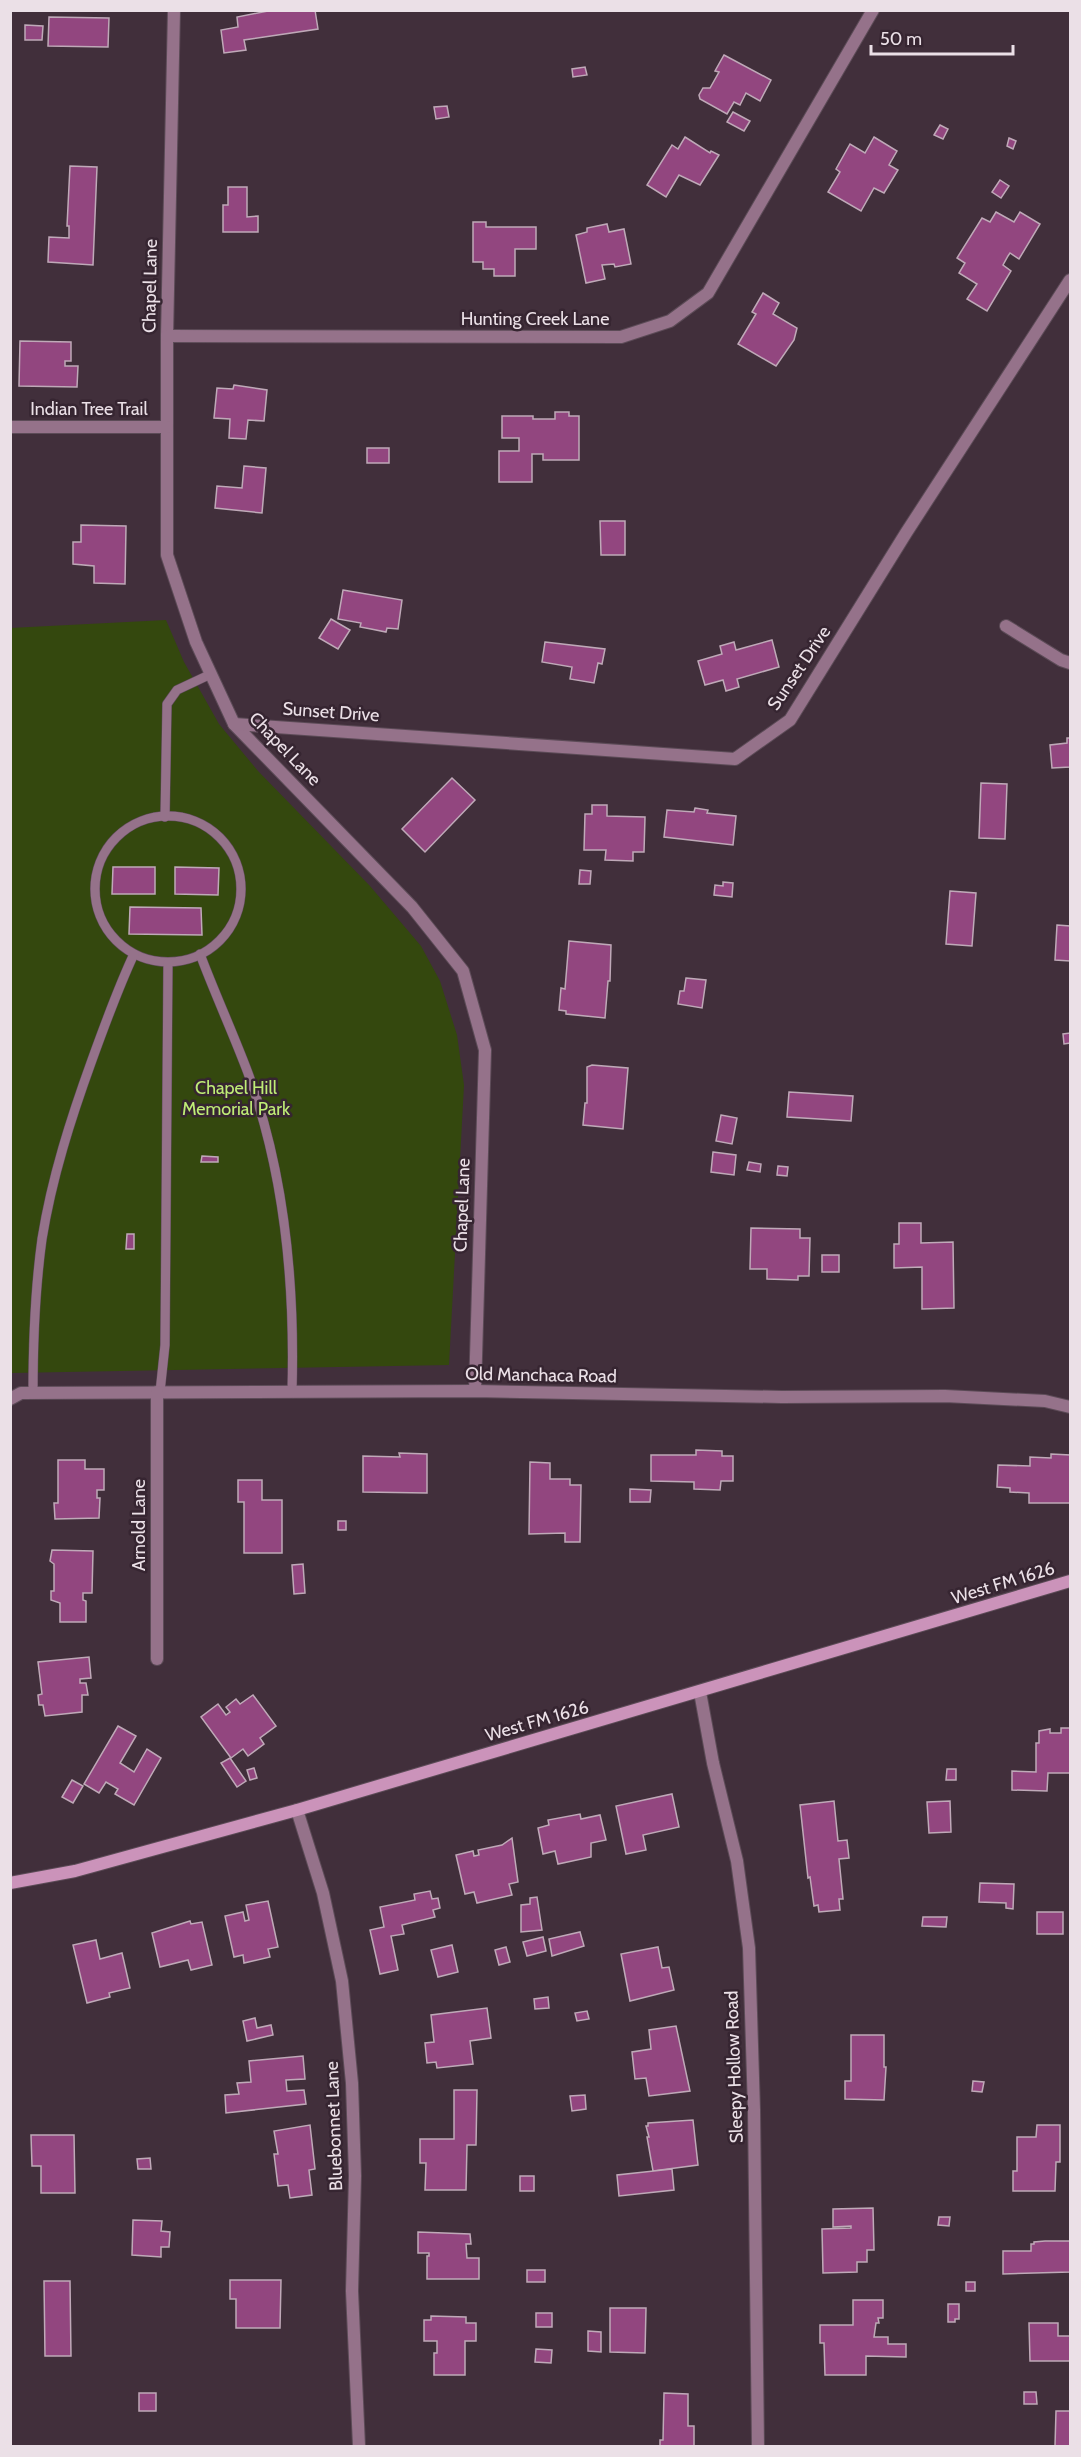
<svg xmlns="http://www.w3.org/2000/svg" width="1081" height="2457" viewBox="0 0 1081 2457" font-family="Cabin,sans-serif">
	<rect width="100%" height="100%" fill="#412f3b"/>
	<path fill="#34480e" d="M166,620L184,662L219,724L258,771L370,886L421,946L440,981L457,1035L464,1085L449,1365L11,1373L10,628Z"/>
	<g fill="#92467f" stroke="#bfa9b8" stroke-width="1.5">
		<path d="M315,10L318,29L244,40L246,50L224,53L221,30L238,27L237,17L273,10Z"/>
		<path d="M49,17L109,18L108,47L48,46Z"/>
		<path d="M25,25L43,26L42,40H25Z"/>
		<path d="M724,55L771,80L760,101L746,93L740,105L734,102L727,114L700,99L699,95L703,88H710L719,72L715,71Z"/>
		<path d="M585,67L587,75L573,77L572,69Z"/>
		<path d="M447,106L449,117L436,119L434,107Z"/>
		<path d="M733,112L750,121L744,131L727,122Z"/>
		<path d="M940,125L948,129L943,139L934,135Z"/>
		<path d="M685,137L710,153L711,151L719,155L700,185L679,175L666,197L647,185L672,145L678,149Z"/>
		<path d="M874,137L897,151L889,165L898,170L884,193L874,188L861,211L828,192L840,172L836,169L850,144L865,153Z"/>
		<path d="M1009,138L1016,141L1013,149L1007,146Z"/>
		<path d="M70,166L97,167L93,265L48,262L49,237L69,238V226H67Z"/>
		<path d="M1000,180L1009,186L1001,198L992,192Z"/>
		<path d="M228,187H247V217L258,216V232H223V205H228Z"/>
		<path d="M996,212L1014,222L1020,212L1040,224L1019,259L1010,253L1008,256L1003,265L1011,271L987,311L967,299L977,284L959,273L965,263L957,258L982,218L990,222Z"/>
		<path d="M473,222H486V227H536V249H515V276H494V269H483V262H473Z"/>
		<path d="M607,224L609,232L624,229L631,264L615,267L614,264L602,265L605,279L586,283L576,235L587,232V228Z"/>
		<path d="M763,293L779,303L773,314L797,328L794,340L776,366L738,344L756,314L752,312Z"/>
		<path d="M20,341L71,342V361H65V366H78L77,387L19,386Z"/>
		<path d="M234,385L267,390L264,421L248,420L246,439L229,438L230,419L214,418L217,388L233,389Z"/>
		<path d="M555,412H569V416H579V460H543V454H532V482H499V451H519V438H502V416H533V419H555Z"/>
		<rect x="367" y="448" width="22" height="15"/>
		<path d="M244,466L266,468L262,513L215,508L217,486L242,488Z"/>
		<path d="M600,521H625V555H601Z"/>
		<path d="M81,525L126,526L125,584L94,583V566L73,564V542H81Z"/>
		<path d="M343,590L402,600L398,629L387,628L386,632L371,629L360,627L361,623L338,619Z"/>
		<path d="M331,619L350,630L338,649L319,638Z"/>
		<path d="M772,640L779,667L737,679L739,687L726,691L723,680L705,685L698,661L722,654L720,646L734,642L736,650Z"/>
		<path d="M545,642L605,649L602,664L598,663L594,683L570,679L572,667L542,662Z"/>
		<path d="M1067,738H1070V767L1052,768L1050,745L1067,743Z"/>
		<path d="M452,778L475,800L425,852L402,829Z"/>
		<path d="M981,783L1007,784L1005,839L979,838Z"/>
		<path d="M592,805H607V816L645,817L644,852H633V861L605,860L606,850H584L585,814H592Z"/>
		<path d="M695,808L708,810L707,813L736,816L733,845L664,837L667,810L694,812Z"/>
		<path d="M113,867H155V894H112Z"/>
		<path d="M175,867L219,868L218,895L175,894Z"/>
		<path d="M580,870L591,871L590,884H579Z"/>
		<path d="M723,882L733,883L732,897L714,895L715,885L723,886Z"/>
		<path d="M950,891L976,893L972,946L946,944Z"/>
		<path d="M130,907L201,908L202,935L129,934Z"/>
		<path d="M1057,925L1070,926V961L1055,960Z"/>
		<path d="M569,941L611,945L610,981H608L605,1018L566,1014V1011L559,1010L561,988L565,989Z"/>
		<path d="M686,978L706,980L702,1008L678,1004L680,991H684Z"/>
		<path d="M1070,1033V1043L1064,1044L1063,1034Z"/>
		<path d="M592,1065L628,1068L623,1129L583,1125L585,1103H587V1067Z"/>
		<path d="M789,1092L853,1096L851,1121L787,1117Z"/>
		<path d="M721,1115L737,1118L732,1144L716,1141Z"/>
		<path d="M713,1152L736,1155L734,1175L711,1172Z"/>
		<path d="M202,1156L218,1157V1162H201Z"/>
		<path d="M749,1162L761,1164L760,1172L747,1170Z"/>
		<path d="M778,1166L788,1167L787,1176L777,1175Z"/>
		<path d="M899,1223H921V1243L953,1242L954,1308L922,1309V1267L894,1268V1244H899Z"/>
		<path d="M751,1228L800,1229V1238H810L809,1276H798V1280L767,1279V1269H750Z"/>
		<path d="M127,1234H134V1249H126Z"/>
		<rect x="822" y="1255" width="17" height="17"/>
		<path d="M696,1450L722,1451V1456H733V1481H721L720,1490L694,1489V1482L651,1481V1455H696Z"/>
		<path d="M399,1453L427,1454V1493L363,1492V1456L400,1457Z"/>
		<path d="M1051,1454L1070,1455V1503H1029V1493L1010,1492V1488L997,1487L998,1465L1030,1466V1457L1051,1458Z"/>
		<path d="M58,1460H85V1469H104V1490H97V1498H100L99,1518L55,1519L54,1503H58Z"/>
		<path d="M530,1462L550,1463V1479H570V1485H581L580,1542H565V1533L529,1534Z"/>
		<path d="M238,1480H262V1500H282V1553H244V1502H238Z"/>
		<path d="M630,1489L651,1490L650,1502H630Z"/>
		<rect x="338" y="1521" width="8" height="9"/>
		<path d="M52,1550L93,1551L92,1593H83V1600L86,1601V1622H60V1603L51,1600V1591H54V1564L50,1561Z"/>
		<path d="M303,1564L305,1593L294,1594L292,1565Z"/>
		<path d="M89,1657L91,1678L80,1679V1683H86L88,1695H82V1712L45,1716L43,1705H39L38,1695L42,1694L38,1662Z"/>
		<path d="M253,1695L276,1726L260,1738L264,1744L248,1756L243,1749L231,1758L201,1717L218,1704L226,1715L230,1712L226,1707L236,1699L240,1704Z"/>
		<path d="M118,1726L136,1736L120,1763L134,1772L147,1749L161,1758L134,1805L115,1794L118,1789L106,1782L99,1793L84,1784Z"/>
		<path d="M1061,1728H1070V1773H1048L1047,1791L1012,1790V1771L1036,1772V1743H1039V1731L1050,1729V1733H1061Z"/>
		<path d="M230,1758L246,1781L237,1787L221,1763Z"/>
		<path d="M254,1768L257,1778L250,1780L247,1770Z"/>
		<path d="M947,1769H956V1780H946Z"/>
		<path d="M72,1780L83,1786L73,1803L62,1797Z"/>
		<path d="M672,1794L679,1827L643,1835L646,1850L626,1854L616,1806Z"/>
		<path d="M834,1801L838,1841L847,1840L849,1858L839,1859L843,1899H839L840,1910L819,1912L818,1905L814,1906L810,1877L808,1878L800,1805Z"/>
		<path d="M950,1801L951,1832L929,1833L927,1802Z"/>
		<path d="M580,1814L581,1819L600,1815L606,1840L591,1843V1857L558,1864L555,1851L543,1854L538,1828L549,1825L548,1820Z"/>
		<path d="M512,1838L518,1882L509,1884L512,1895L477,1903L474,1892L465,1894L456,1855L473,1851L474,1856L479,1855L478,1850L502,1845Z"/>
		<path d="M980,1883L1014,1884L1013,1909L1006,1908V1903L979,1902Z"/>
		<path d="M430,1891L432,1899L438,1898L440,1908L433,1910L435,1917L402,1925L404,1934L391,1936L398,1970L380,1974L370,1930L384,1927L380,1907L415,1900L414,1894Z"/>
		<path d="M537,1897L542,1930L521,1932V1905L530,1904V1898Z"/>
		<path d="M268,1901L278,1947L268,1949L270,1957L244,1963L243,1955L234,1957L225,1916L243,1912L245,1921L249,1920L246,1905Z"/>
		<rect x="1037" y="1912" width="26" height="22"/>
		<path d="M923,1917H947L946,1927L922,1926Z"/>
		<path d="M190,1921L191,1924L202,1922L212,1965L191,1970L188,1960L160,1967L152,1933Z"/>
		<path d="M580,1932L584,1946L552,1956L549,1939Z"/>
		<path d="M543,1937L546,1951L527,1956L523,1942Z"/>
		<path d="M96,1940L100,1959L122,1953L130,1988L109,1993L110,1997L87,2003L73,1945Z"/>
		<path d="M452,1945L458,1972L438,1977L431,1950Z"/>
		<path d="M506,1947L510,1962L499,1965L495,1950Z"/>
		<path d="M658,1947L662,1968L669,1967L674,1990L630,2001L621,1954Z"/>
		<path d="M548,1997L549,2008L535,2009L534,1999Z"/>
		<path d="M487,2008L491,2038L470,2041L473,2064L437,2068L436,2062L427,2063L425,2043L434,2042L431,2015Z"/>
		<path d="M587,2011L589,2019L577,2021L575,2013Z"/>
		<path d="M255,2018L257,2028L271,2025L273,2035L247,2041L243,2021Z"/>
		<path d="M676,2026L690,2091L649,2096L646,2078L635,2079L632,2052L651,2049L649,2030Z"/>
		<path d="M851,2035H884V2067H886L884,2100L845,2099V2081H851Z"/>
		<path d="M303,2056L305,2079L286,2080L287,2091L304,2090L306,2104L226,2113L225,2095L239,2094L237,2083L251,2082L249,2061Z"/>
		<path d="M973,2081L984,2082L982,2092L972,2091Z"/>
		<path d="M454,2090H477L476,2145H467L466,2190H425L426,2163H420V2139H454Z"/>
		<path d="M585,2095L586,2109L572,2111L570,2096Z"/>
		<path d="M693,2120L698,2165L653,2171L647,2137H649L646,2126H648V2123Z"/>
		<path d="M310,2125L315,2169L309,2170L312,2195L290,2198L288,2185L278,2186L274,2154H278L274,2131Z"/>
		<path d="M1037,2125H1060V2162H1056L1055,2191H1013V2171H1017V2137H1036Z"/>
		<path d="M31,2135H74L75,2193H41V2166H32Z"/>
		<path d="M150,2158L151,2169H138L137,2159Z"/>
		<path d="M672,2169L674,2190L619,2196L617,2175Z"/>
		<rect x="520" y="2176" width="14" height="15"/>
		<path d="M873,2208L874,2250H867V2262H857V2272L823,2273L822,2229L851,2228V2226L833,2227V2209Z"/>
		<path d="M939,2217H950L949,2226L938,2225Z"/>
		<path d="M133,2220L162,2221L161,2231L170,2232L169,2247H161V2257L132,2255Z"/>
		<path d="M418,2232L470,2234L471,2244H466L467,2258H479V2279H427V2256H429V2253H418Z"/>
		<path d="M1045,2241H1070V2272L1003,2274V2251H1031V2244H1034V2242Z"/>
		<rect x="527" y="2270" width="18" height="12"/>
		<path d="M230,2280H281L280,2328H236V2299H230Z"/>
		<path d="M44,2281H70L71,2356H45Z"/>
		<rect x="966" y="2282" width="9" height="9"/>
		<path d="M853,2300H883V2318H878L879,2323H876L874,2337H888V2344H906V2357L866,2356V2375H825L824,2343H820V2325H853Z"/>
		<path d="M948,2304H959V2319H955V2322H948Z"/>
		<path d="M610,2308H646L645,2353L610,2352Z"/>
		<rect x="536" y="2313" width="16" height="14"/>
		<path d="M431,2316L466,2317V2323H476V2341H465V2375H434V2353H437V2341H424V2320H431Z"/>
		<path d="M1029,2323H1058V2336H1070V2361H1030Z"/>
		<path d="M588,2331L601,2332V2352L588,2351Z"/>
		<path d="M536,2349L552,2350L551,2363L535,2362Z"/>
		<path d="M1024,2392H1036L1037,2404H1024Z"/>
		<rect x="139" y="2393" width="17" height="18"/>
		<path d="M664,2393L688,2394V2426H694V2446H660V2440H663Z"/>
		<path d="M1056,2411H1070V2446H1055Z"/>
	</g>
	<g fill="none" stroke-linecap="round" stroke-linejoin="round">
		<g stroke="#5c4b57" stroke-width="10">
			<g id="lane">
				<circle cx="168" cy="889" r="73"/>
				<path d="M165,817L167,704L177,690L211,674"/>
				<path d="M200,954C215,994 233,1033 248,1073C285,1174 295,1284 292,1391"/>
				<path d="M160,1392L165,1345L168,963"/>
				<path d="M33,1393C33,1342 35,1290 42,1239C52,1177 71,1118 92,1060C105,1024 118,988 134,954"/>
			</g>
		</g>
		<g stroke="#5c4b57" stroke-width="14">
			<g id="street">
				<path d="M174,10L167,336V555L196,642L234,724L412,907L463,971L485,1050L475,1391"/>
				<path d="M167,336L621,337L670,321L708,293L873,10"/>
				<path d="M10,427H167"/>
				<path d="M1006,626L1061,660L1070,663"/>
				<path d="M234,724L735,759L790,720L906,533L1070,280"/>
				<path d="M10,1399L21,1393L475,1391L782,1397L945,1396L1045,1401L1070,1407"/>
				<path d="M157,1659V1392"/>
				<path d="M700,1692L713,1763L737,1861L749,1948L754,2110L758,2446"/>
				<path d="M297,1810L323,1893L342,1981L352,2083L355,2176L352,2291L359,2446"/>
			</g>
		</g>
		<g stroke="#5c4b57" stroke-width="14">
			<path id="secondary" d="M10,1883L75,1871L297,1810L1070,1581"/>
		</g>
		<use href="#lane" stroke="#95728a" stroke-width="9"/>
		<use href="#street" stroke="#95728a" stroke-width="12"/>
		<use href="#secondary" stroke="#cb93ba" stroke-width="12"/>
	</g>
	<g text-anchor="middle" dominant-baseline="central" stroke-width="5" stroke-linejoin="round" paint-order="stroke">
		<g font-size="18" fill="#ebe0e7" stroke="#362531">
			<text transform="translate(150 286) rotate(-89)">Chapel Lane</text>
			<text x="535" y="319">Hunting Creek Lane</text>
			<text x="89" y="409">Indian Tree Trail</text>
			<text transform="translate(799 668) rotate(-56)">Sunset Drive</text>
			<text transform="translate(331 712) rotate(4)">Sunset Drive</text>
			<text transform="translate(285 749) rotate(46)">Chapel Lane</text>
			<text transform="translate(462 1205) rotate(-88)">Chapel Lane</text>
			<text transform="translate(541 1375) rotate(1)">Old Manchaca Road</text>
			<text transform="translate(139 1525) rotate(-90)">Arnold Lane</text>
			<text transform="translate(1003 1583) rotate(-17)">West FM 1626</text>
			<text transform="translate(537 1721) rotate(-16)">West FM 1626</text>
			<text transform="translate(734 2067) rotate(-92)">Sleepy Hollow Road</text>
			<text transform="translate(334 2126) rotate(-92)">Bluebonnet Lane</text>
		</g>
		<g font-size="18" fill="#bfed76" stroke="#362531">
			<text x="236" y="1088">Chapel Hill<tspan x="236" dy="21">Memorial Park</tspan></text>
		</g>
	</g>
	<rect width="1081" height="2457" fill="none" stroke="#ebe0e7" stroke-width="24"/>
	<path d="M871 45v9h142v-9" fill="none" stroke="#ebe0e7" stroke-width="3"/>
	<text x="880" y="45" font-size="18" fill="#ebe0e7" stroke="#362531" stroke-width="4.5" paint-order="stroke">50 m</text>
</svg>
